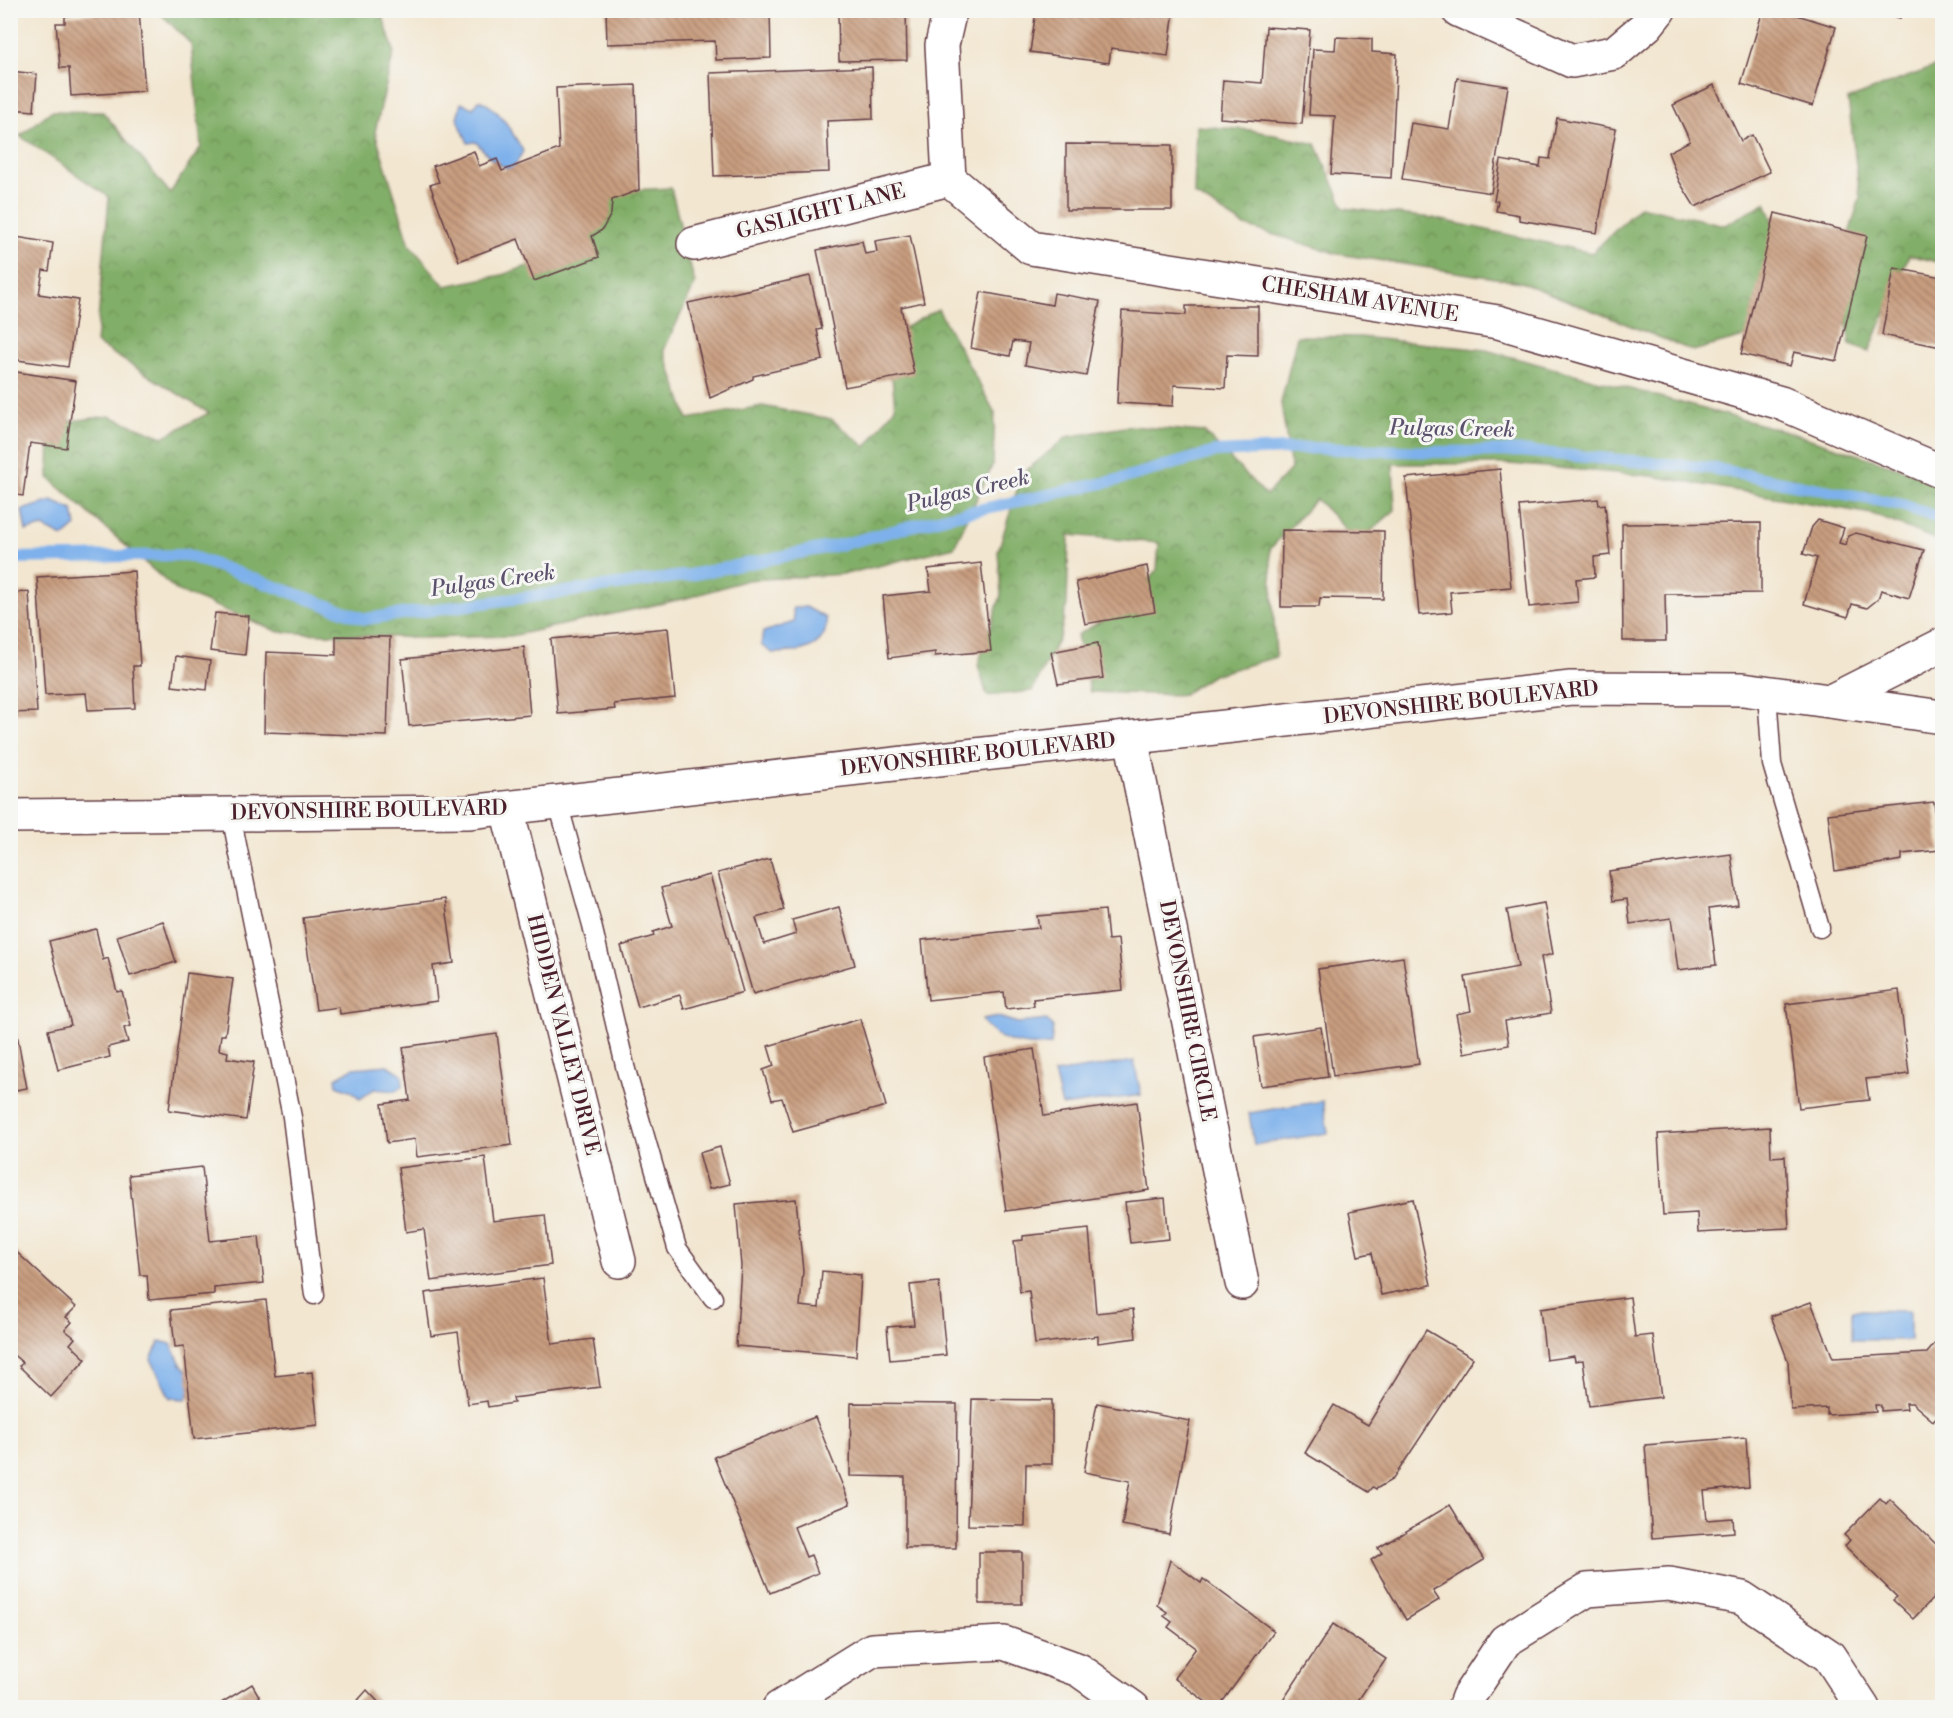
<svg xmlns="http://www.w3.org/2000/svg" width="1953" height="1718" viewBox="0 0 1953 1718" font-family="'Libre Bodoni',serif">
	<defs>
		<pattern id="forest-crowns" width="20" height="18" patternUnits="userSpaceOnUse" patternTransform="scale(1.5)"><rect width="20" height="18" fill="#81ae67"/><path d="M2 6a3 3 0 1 1 6 0M12 15a3 3 0 1 1 6 0" fill="none" stroke="#6c8d55"/></pattern>
		<pattern id="building-back-hatch" width="6" height="6" patternUnits="userSpaceOnUse" patternTransform="scale(1.5)"><rect width="6" height="6" fill="#c89d7f"/><path d="M-1 5l2 2M0 0l6 6M5-1l2 2" fill="none" stroke="#a47f68"/></pattern>
	</defs>
	<rect width="100%" height="100%" fill="#f6f6f2"/>
	<filter id="ink" filterUnits="userSpaceOnUse"><feTurbulence type="fractalNoise" baseFrequency=".0167" numOctaves="2"/><feDisplacementMap in="SourceGraphic" scale="12" xChannelSelector="R" yChannelSelector="G"/><feConvolveMatrix kernelMatrix="1 2 1 2 8 2 1 2 1" color-interpolation-filters="sRGB"/></filter>
	<filter id="wash" filterUnits="userSpaceOnUse"><feTurbulence type="fractalNoise" baseFrequency=".008" numOctaves="4" result="noise"/><feDisplacementMap in="SourceGraphic" scale="24" xChannelSelector="R" yChannelSelector="G"/><feGaussianBlur stdDeviation="1.35" result="paint"/><feColorMatrix in="noise" values="0 0 0 0 0 0 0 0 0 0 0 0 0 0 0 0 0 1.4 0 .05"/><feComposite in="paint" operator="in"/></filter>
	<g filter="url(#wash)">
		<rect width="100%" height="100%" fill="#f2e6d0"/>
		<g fill="url(#forest-crowns)" stroke="#666649" stroke-width="1.5">
			<path d="M158,11H381L394,51L375,132L410,245L445,286L502,275L573,250L593,192L671,188L695,284L664,350L688,419L762,406L831,419L866,447L895,407L888,337L938,309L995,413L993,464L954,547L846,574L747,580L687,598L511,636L419,638L279,632L176,590L49,478L50,424L109,416L163,437L209,413L96,343L109,197L20,136L51,111L103,112L170,193L201,147L191,44Z"/>
			<path d="M1942,64V263L1909,255L1869,352L1850,345L1839,265L1860,198L1848,99Z"/>
			<path d="M1196,126L1251,130L1316,144L1344,208L1433,218L1592,253L1640,206L1725,225L1766,202L1785,253L1773,329L1693,351L1521,282L1338,254L1245,226L1194,194Z"/>
			<path d="M1297,336L1360,337L1486,350L1789,432L1942,482V542L1872,514L1652,476L1509,464H1393L1395,510L1358,542L1316,499L1270,549L1276,657L1213,675L1182,695L1090,692L1077,635L1129,605L1157,570L1159,543L1069,535L1067,604L1060,636L1032,691L987,696L978,665L1001,595L998,551L1022,474L1067,437L1130,426L1204,432L1266,495L1291,469L1281,403Z"/>
		</g>
		<g fill="#7eb1eb" stroke="#64688b" stroke-width="1.5">
			<path d="M479,100C500,108 512,132 523,151L512,171L492,160L476,142L468,143L457,118L461,103L473,108Z"/>
			<path d="M52,501L73,510L76,526L63,537L43,527L26,531L22,510Z"/>
			<path d="M806,607L826,618C829,650 797,653 772,653L761,645L763,632L794,622L793,608Z"/>
			<path d="M998,1017L1018,1023L1047,1020L1053,1027L1051,1045C1026,1047 995,1043 982,1020Z"/>
			<path d="M1134,1061L1141,1095L1062,1106L1054,1073Z"/>
			<path d="M388,1065L402,1074L403,1086L395,1091L374,1089L360,1099L352,1091L337,1085L336,1078L353,1068Z"/>
			<path d="M1323,1101L1328,1133L1254,1145L1249,1113Z"/>
			<path d="M1852,1310L1910,1311V1340H1852Z"/>
			<path d="M160,1341L171,1344L181,1364L190,1374L193,1385L186,1399L170,1398L151,1359Z"/>
		</g>
		<g fill="none" stroke-linecap="round" stroke-linejoin="round">
			<path stroke="#7eb1eb" stroke-width="12" d="M10,558L187,555L365,619L690,575L844,544L949,516L1117,480L1215,452L1309,448L1433,452L1520,451L1710,468L1902,505L1942,519"/>
		</g>
		<g id="blocks">
			<g fill="url(#building-back-hatch)">
				<path d="M99,10H139L145,91L71,96L69,68H60L56,23H65V16L100,13Z"/>
				<path d="M606,10H770L771,58L716,60L715,41L607,44Z"/>
				<path d="M838,10H906L907,60L839,61Z"/>
				<path d="M1036,10H1174L1168,56L1111,48L1109,63L1030,52Z"/>
				<path d="M1763,10H1781L1836,27L1813,106L1741,84Z"/>
				<path d="M1873,10H1901L1900,18Z"/>
				<path d="M1266,27L1310,30L1302,124L1220,118L1223,80L1262,83Z"/>
				<path d="M1336,37L1372,39V52L1397,54L1391,178L1331,174L1335,116L1309,115L1313,49L1335,50Z"/>
				<path d="M872,67L873,119L827,121L829,172L714,176L710,73Z"/>
				<path d="M10,71L37,74L34,111L10,109Z"/>
				<path d="M1457,78L1508,86L1491,193L1402,179L1411,123L1449,129Z"/>
				<path d="M636,85L639,190L612,200L611,214L602,230L592,236L599,257L534,281L518,239L459,261L430,185L439,182L433,166L474,151L479,166L497,159L502,171L559,149L556,88Z"/>
				<path d="M1714,85L1741,141L1752,135L1770,172L1695,207L1679,181L1668,152L1690,141L1673,105Z"/>
				<path d="M1557,118L1616,129L1597,233L1519,220V215L1496,211L1498,201H1494L1501,160L1540,167L1541,158L1550,159Z"/>
				<path d="M1066,144L1172,145V210H1066Z"/>
				<path d="M1775,213L1867,236L1837,361L1794,352L1790,366L1741,354Z"/>
				<path d="M910,235L924,302L901,307L914,374L845,387L817,250L862,241L865,254L877,252L875,241Z"/>
				<path d="M10,236L53,243L49,271L43,270L39,294L78,300L68,367L10,359Z"/>
				<path d="M1894,268L1942,277L1941,347L1882,335Z"/>
				<path d="M810,276L822,329L817,330L823,360L753,376V379L710,398L688,303Z"/>
				<path d="M981,292L1052,305L1054,293L1100,301L1086,376L1025,365L1029,343L1013,341L1010,356L971,348Z"/>
				<path d="M1186,306H1258V356L1227,355L1225,388L1174,385L1173,406L1117,403L1122,311L1186,315Z"/>
				<path d="M10,371L76,381L66,448L30,443L23,496L10,494Z"/>
				<path d="M1500,469L1511,587L1450,592L1452,612L1419,615L1406,478Z"/>
				<path d="M1598,499L1599,505L1605,504L1610,555L1594,557L1595,577L1576,579L1578,602L1529,607L1519,506Z"/>
				<path d="M1818,520L1844,528L1839,543L1846,545L1848,536L1856,533L1924,550L1909,598L1881,590L1878,599L1867,608L1852,604L1848,617L1804,604L1817,558L1803,554L1812,527Z"/>
				<path d="M1761,523V593L1665,594L1666,641H1623L1622,524Z"/>
				<path d="M1282,530L1384,531L1383,599L1320,598L1319,607H1281Z"/>
				<path d="M981,563L991,651L935,656V652L889,658L883,596L931,591L928,569Z"/>
				<path d="M1147,566L1155,612L1085,624L1076,582Z"/>
				<path d="M134,571L140,666H133L135,708L88,710L86,693L45,695L37,577Z"/>
				<path d="M29,592L37,712L10,713V593Z"/>
				<path d="M215,613L249,616L245,655L210,651Z"/>
				<path d="M668,628L675,698L614,704L615,709L558,714L551,639Z"/>
				<path d="M336,636L390,637L387,736L264,732L266,652L336,655Z"/>
				<path d="M1098,643L1103,678L1058,684L1051,652Z"/>
				<path d="M524,647L530,715L409,726L402,659Z"/>
				<path d="M176,656L210,661L207,690L172,686Z"/>
				<path d="M1934,802L1940,850L1902,854V860L1835,871L1828,814Z"/>
				<path d="M1731,854L1738,905L1709,909L1716,965L1678,970L1671,918L1630,924L1627,899L1613,901L1609,871Z"/>
				<path d="M770,859L784,910L756,918L764,944L796,934L792,920L839,907L855,965L753,994L718,873Z"/>
				<path d="M710,875L743,992L684,1009L680,995L638,1007L621,946L654,936L653,932L672,926L661,888Z"/>
				<path d="M445,899L454,963L433,966L437,1001L340,1014L339,1007L316,1010L303,918Z"/>
				<path d="M1544,903L1553,954L1541,957L1551,1013L1505,1021L1509,1045L1464,1053L1456,1014L1471,1011L1465,977L1518,967L1507,910Z"/>
				<path d="M1105,910L1108,940L1118,939L1123,990L1033,999L1034,1006L1006,1009L1004,992L928,1000L922,940L1039,928L1037,916Z"/>
				<path d="M163,921L176,962L130,976L117,936Z"/>
				<path d="M96,929L103,960L108,958L117,992L122,991L131,1026L124,1028L128,1042L108,1047L110,1057L58,1070L48,1030L71,1025L49,941Z"/>
				<path d="M1403,957L1419,1064L1333,1076L1318,969Z"/>
				<path d="M187,973L233,979L225,1035H221L219,1050L228,1052L227,1058L254,1062L246,1120L169,1110Z"/>
				<path d="M1899,990L1909,1074L1866,1079L1869,1100L1799,1108L1786,1004Z"/>
				<path d="M10,997L27,1088L10,1091Z"/>
				<path d="M860,1019L886,1106L793,1132L782,1098L772,1100L763,1070L774,1066L768,1046Z"/>
				<path d="M1321,1027L1328,1077L1261,1086L1254,1037Z"/>
				<path d="M497,1034L512,1145L417,1157L415,1139L387,1143L382,1104L410,1100L403,1047Z"/>
				<path d="M1034,1049L1044,1116L1137,1102L1149,1190L1006,1211L984,1057Z"/>
				<path d="M1770,1127L1771,1157L1785,1156L1789,1228L1698,1233L1697,1213L1663,1215L1658,1134Z"/>
				<path d="M720,1147L730,1184L709,1189L699,1153Z"/>
				<path d="M485,1157L493,1221L545,1215L551,1265L431,1281L424,1229L406,1232L398,1168Z"/>
				<path d="M202,1167L210,1241L259,1236L264,1283L214,1288V1294L149,1300L147,1275H140L129,1175Z"/>
				<path d="M1165,1198L1169,1239L1130,1243L1125,1202Z"/>
				<path d="M796,1199L803,1271L800,1306L819,1308L822,1271L861,1275L856,1356L736,1346L741,1266L736,1204Z"/>
				<path d="M1413,1199L1431,1285L1381,1295L1372,1253L1358,1256L1349,1212Z"/>
				<path d="M1089,1229L1096,1313L1133,1309L1136,1338L1098,1343V1336L1035,1344L1029,1291L1020,1292L1014,1241L1023,1240V1236Z"/>
				<path d="M10,1246L76,1307L66,1317L72,1322L65,1330L75,1338L70,1344L86,1359L51,1397L19,1366L23,1363L10,1352Z"/>
				<path d="M543,1278L552,1344L593,1339L600,1387L513,1398L514,1403L488,1407L487,1401L468,1404L458,1332L431,1336L425,1293Z"/>
				<path d="M939,1282L946,1355L890,1360L887,1327L914,1325L910,1285Z"/>
				<path d="M1630,1297L1635,1337L1653,1335L1661,1397L1589,1406L1583,1360L1575,1361L1574,1356L1546,1360L1540,1309Z"/>
				<path d="M266,1300L275,1376L312,1372L318,1425L194,1439L184,1346L175,1347L171,1310Z"/>
				<path d="M1811,1302L1833,1358L1927,1353L1942,1335V1410L1933,1421L1912,1403H1906L1907,1409L1881,1411V1405H1875L1876,1412L1827,1415V1408L1791,1410L1788,1361L1771,1316Z"/>
				<path d="M1426,1330L1473,1358L1393,1479L1376,1489L1373,1487L1369,1492L1305,1453L1334,1405L1368,1425Z"/>
				<path d="M972,1399L1052,1400V1464H1026L1025,1526L968,1525Z"/>
				<path d="M851,1403L957,1404L956,1548H905V1477L850,1476Z"/>
				<path d="M1097,1403L1190,1421L1169,1534L1122,1525L1130,1481L1084,1472Z"/>
				<path d="M815,1417L850,1504L794,1527L806,1557L811,1555L818,1573L770,1593L714,1457Z"/>
				<path d="M1746,1437L1749,1487L1704,1491L1707,1520L1733,1518L1734,1532L1652,1538L1645,1445Z"/>
				<path d="M1880,1498L1886,1504L1890,1499L1942,1550V1589L1913,1619L1893,1600L1897,1597L1845,1546L1850,1540L1844,1535Z"/>
				<path d="M1450,1505L1484,1560L1433,1591L1439,1600L1406,1620L1371,1560L1382,1553L1378,1548Z"/>
				<rect x="979" y="1552" width="43" height="52"/>
				<path d="M1170,1560L1201,1583L1203,1579L1274,1631L1218,1708H1214L1174,1678L1196,1648L1168,1627L1172,1622L1164,1616L1167,1612L1157,1605Z"/>
				<path d="M1333,1624L1386,1659L1353,1708H1278Z"/>
				<path d="M252,1684L266,1708H213Z"/>
				<path d="M367,1690L384,1708H351Z"/>
			</g>
		</g>
	</g>
	<g filter="url(#ink)">
		<use href="#blocks" fill-opacity="0" stroke="#633d44" stroke-width="1.5"/>
		<g fill="none" stroke-linecap="round" stroke-linejoin="round">
			<g stroke="#633d44" stroke-width="21">
				<g id="service">
					<path d="M1767,693L1772,764L1820,928"/>
					<path d="M558,803L592,925L626,1070L677,1248L713,1298"/>
					<path d="M231,815L292,1117L314,1295"/>
				</g>
			</g>
			<g stroke="#633d44" stroke-width="36">
				<g id="minor">
					<path d="M950,10L942,45L949,179L1031,248L1498,322L1781,403L1942,472"/>
					<path d="M1458,10L1572,61L1614,53L1647,25L1659,10"/>
					<path d="M694,244L949,179"/>
					<path d="M1831,701L1942,645"/>
					<path d="M1131,738L1242,1283"/>
					<path d="M507,809L619,1261"/>
					<path d="M10,816L468,812L1571,688L1743,689L1942,717"/>
					<path d="M779,1708L872,1650L1004,1643L1079,1670L1133,1708"/>
					<path d="M1464,1708L1468,1697L1505,1641L1587,1590L1669,1584L1742,1598L1829,1656L1863,1708"/>
				</g>
			</g>
			<use href="#service" stroke="#fff" stroke-width="18"/>
			<use href="#minor" stroke="#fff" stroke-width="33"/>
		</g>
	</g>
	<g text-anchor="middle" dominant-baseline="central" stroke-width="6" stroke-linejoin="round" paint-order="stroke">
		<g font-size="21" fill="#4a1f2b" stroke="#f6f6f2">
			<text transform="translate(821 212) rotate(-14)">GASLIGHT LANE</text>
			<text transform="translate(1360 300) rotate(9)">CHESHAM AVENUE</text>
			<text transform="translate(1461 703) rotate(-6)">DEVONSHIRE BOULEVARD</text>
			<text transform="translate(978 755) rotate(-6)">DEVONSHIRE BOULEVARD</text>
			<text transform="translate(369 811) rotate(-1)">DEVONSHIRE BOULEVARD</text>
			<text transform="translate(1187 1011) rotate(79)">DEVONSHIRE CIRCLE</text>
			<text transform="translate(563 1035) rotate(76)">HIDDEN VALLEY DRIVE</text>
		</g>
		<g font-size="22" font-style="italic" fill="#5c526e" stroke="#f6f6f2">
			<text transform="translate(1452 429) rotate(1)">Pulgas Creek</text>
			<text transform="translate(968 491) rotate(-13)">Pulgas Creek</text>
			<text transform="translate(493 581) rotate(-8)">Pulgas Creek</text>
		</g>
	</g>
	<rect width="1953" height="1718" fill="none" stroke="#f6f6f2" stroke-width="36"/>
</svg>
